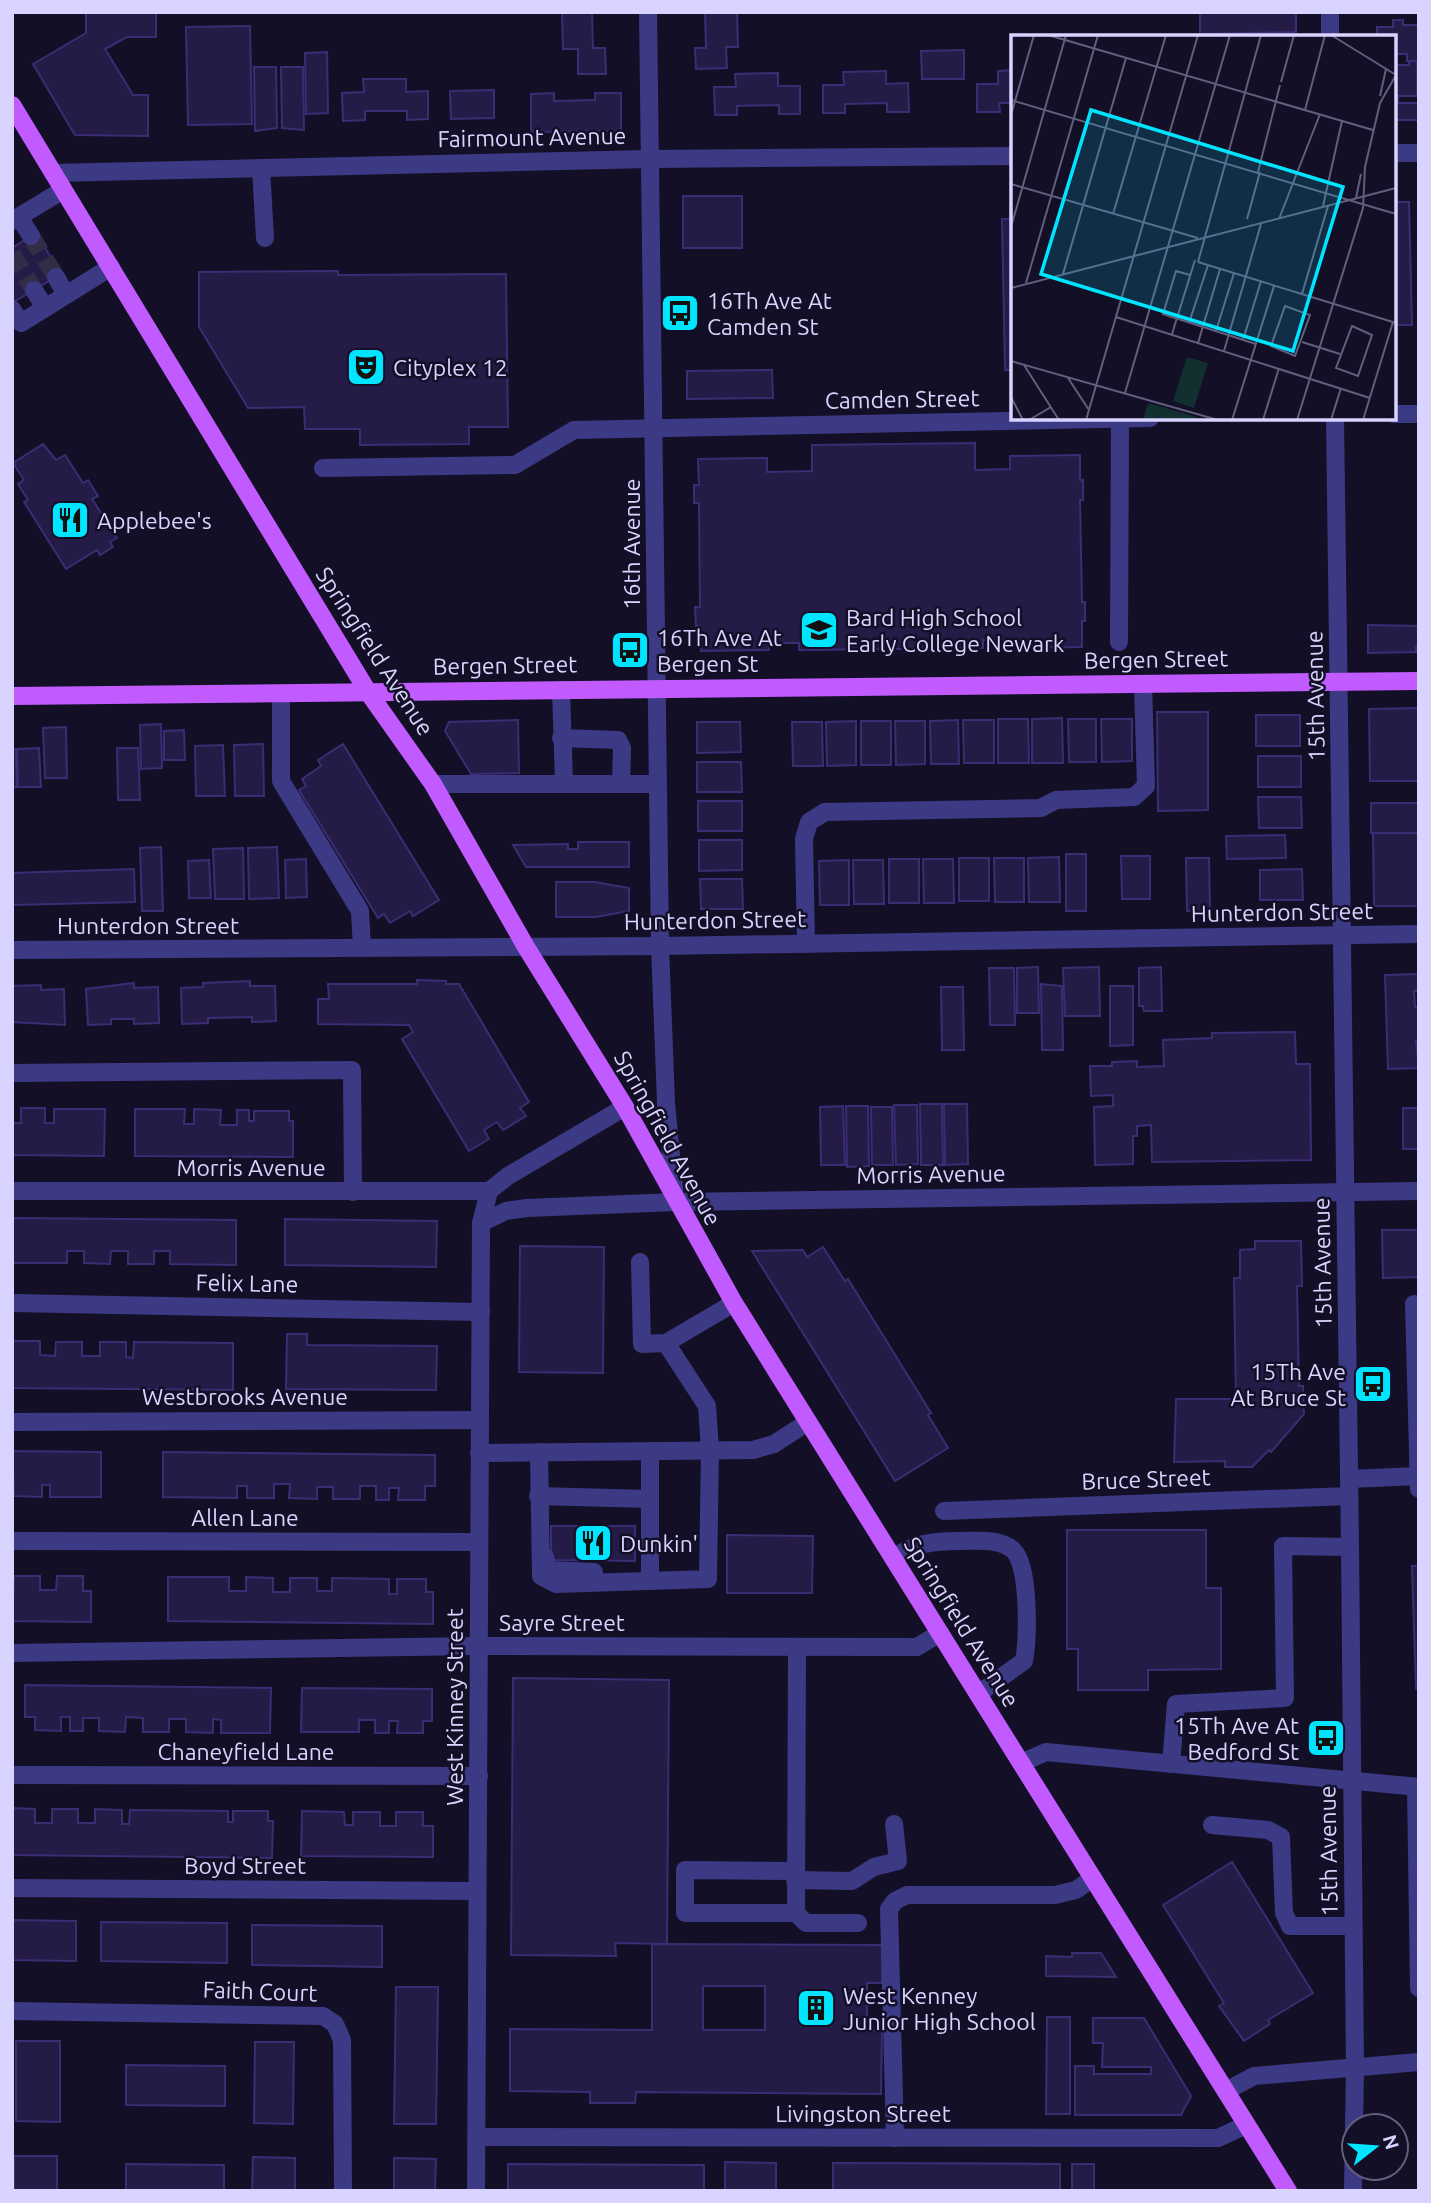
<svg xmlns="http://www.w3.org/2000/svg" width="1431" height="2203" viewBox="0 0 1431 2203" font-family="Ubuntu,sans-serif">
	<rect width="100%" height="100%" fill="#130f26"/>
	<g fill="#241b47" stroke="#3b2d73" stroke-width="2" fill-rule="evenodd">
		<path d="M86,12H156V37H127L105,49L133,95H148V136L75,135L33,64L86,33Z"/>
		<path d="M562,12H592L593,48H605L606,74H578V49H563Z"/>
		<path d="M705,12H737L738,47H726L727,68L696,69L695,48H706Z"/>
		<path d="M1200,12H1296V32L1200,34Z"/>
		<path d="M1393,20H1403V25H1419V61H1407V54H1394V37H1377V27H1393Z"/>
		<path d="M250,26L252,124L188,125L186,27Z"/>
		<path d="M964,50V79H922L921,51Z"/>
		<path d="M327,52L328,113L306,114L305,53Z"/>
		<path d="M1409,61H1417V96H1394V65H1409Z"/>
		<path d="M254,67H276L277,128L255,131Z"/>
		<path d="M281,67H303L304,130L282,128Z"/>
		<path d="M1013,70V103H999L1000,112H977V84H998V71Z"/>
		<path d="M886,71V84L908,83L909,112H887V103L845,104V113H823V85H844L843,72Z"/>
		<path d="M778,73V86H800V114H779V105L737,106V115H715L714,87H736L735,74Z"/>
		<path d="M363,79H406V92L428,91V119L407,120V111H365V120L343,121L342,93L364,92Z"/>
		<path d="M494,90V118L451,119L450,91Z"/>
		<path d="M554,93V101L595,100V93H621V131L531,132V94Z"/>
		<path d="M1394,96H1398V103H1419V120H1394Z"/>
		<rect x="683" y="196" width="59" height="52"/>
		<path d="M1394,202H1409L1412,325H1394Z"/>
		<path d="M1002,219H1013V370H1005Z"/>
		<path d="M36,233L61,274L12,303V248Z"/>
		<path d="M338,271V275L506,274L508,427H469V444L360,445V429H305L304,407L248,408L199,327V272Z"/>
		<path d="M772,370L773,398L687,399V371Z"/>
		<path d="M975,443V470L1010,469V456L1080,455V480H1083V500H1080L1082,602H1085V621H1082V647L1013,648V640H983V648L799,650V643H769V650L701,651L700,626H696L695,607H700L699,503H694V485H699L698,459L767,458V472L812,471V445Z"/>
		<path d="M43,444L56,460L65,455L83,483L88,480L98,496L92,499L117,538L110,542L113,547L100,555L97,550L66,569L24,502L28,500L18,484L24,480L13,463Z"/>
		<path d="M1368,625L1419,626V646L1416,647V652L1368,653Z"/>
		<path d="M1419,708V781H1370L1369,709Z"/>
		<path d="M1157,712H1208V810L1158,811Z"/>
		<rect x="1256" y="715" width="44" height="31"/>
		<path d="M1062,718L1063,763H1032V719Z"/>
		<path d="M998,719H1028L1029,763H998Z"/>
		<path d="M1068,719H1096V762H1069Z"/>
		<path d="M1101,719H1132V761L1102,762Z"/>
		<path d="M518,720L519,773L471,774L445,731L449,722Z"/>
		<path d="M958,720L959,764H931L930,721Z"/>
		<path d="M963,720H994V763H964Z"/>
		<path d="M856,721V765L827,766L826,722Z"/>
		<rect x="861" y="721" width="30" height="44"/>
		<path d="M895,721H925V764L896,765Z"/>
		<path d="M697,722H740L741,752L697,753Z"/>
		<path d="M792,722H822L823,766H793Z"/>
		<path d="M161,724L162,768L141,769L140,725Z"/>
		<path d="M66,727L67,778H45L43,728Z"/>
		<path d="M184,730L185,760H164V731Z"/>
		<path d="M263,744L264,796H235L234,745Z"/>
		<path d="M343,744L439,900L413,916L410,911L390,923L384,914L378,918L299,790L306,786L302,779L321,766L318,760Z"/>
		<path d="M223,745L225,796H196L195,746Z"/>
		<path d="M39,748L41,787H18L17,749Z"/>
		<path d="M117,748H138L140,800H118Z"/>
		<path d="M12,749H16L17,787H12Z"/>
		<rect x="1258" y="756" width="43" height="31"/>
		<path d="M697,762H741L742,792H697Z"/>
		<path d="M1258,797H1301L1302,828H1259Z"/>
		<rect x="698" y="801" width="44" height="30"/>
		<rect x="1371" y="803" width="48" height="30"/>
		<path d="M1373,833H1419V906H1374Z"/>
		<path d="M1285,835L1286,858L1227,859L1226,836Z"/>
		<path d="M699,840H742V870L699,871Z"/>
		<path d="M578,842H629V867H526L513,845L568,844V849H578Z"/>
		<path d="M161,847L163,911H142L140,848Z"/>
		<path d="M277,847L279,898L249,899L248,848Z"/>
		<path d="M243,848L244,899H215L213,849Z"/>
		<rect x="1066" y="854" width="20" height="57"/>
		<path d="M1121,856H1150V899H1122Z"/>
		<path d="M1059,857L1060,902H1029L1028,858Z"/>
		<rect x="959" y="858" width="30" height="43"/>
		<path d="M994,858H1024V902H995Z"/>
		<path d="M1186,858H1209L1210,911H1187Z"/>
		<path d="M306,859L307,897L286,898L285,860Z"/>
		<rect x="889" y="859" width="30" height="44"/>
		<path d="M923,859H953L954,903H924Z"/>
		<path d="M209,860L211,898H189L188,861Z"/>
		<path d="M849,860V905H820L819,861Z"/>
		<path d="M853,860H883L884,904H854Z"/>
		<path d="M134,869L135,902L12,905V873Z"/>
		<path d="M1302,869L1303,900H1260V870Z"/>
		<path d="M700,879H742L743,909H701Z"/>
		<path d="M556,882H595L629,888V911L596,917H556Z"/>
		<path d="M1038,967L1039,1013H1017V968Z"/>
		<path d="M1099,967L1100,1016H1065L1063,968Z"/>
		<path d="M1161,967L1162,1011H1144L1143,1006H1139V968Z"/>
		<path d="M989,968H1014L1015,1025H990Z"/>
		<path d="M1418,974L1419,991H1414L1415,1007H1419V1041H1416L1419,1068L1388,1069L1385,975Z"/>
		<path d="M417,980L446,981V984H459L529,1102L520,1108L526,1116L503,1130L497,1122L484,1130L489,1139L469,1151L402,1039L413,1032L409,1025L318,1024V999H329L328,984H417Z"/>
		<path d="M250,981V986H275L276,1021L252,1022V1017L208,1018V1023L182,1024L181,988L203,987V983Z"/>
		<path d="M134,983V988L158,987L159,1023L134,1024V1019H111V1024L88,1025L86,989Z"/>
		<path d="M1041,984L1062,986L1063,1050H1042Z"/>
		<path d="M41,985V990L64,989L65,1025L12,1022V986Z"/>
		<path d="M1110,986H1133V1045L1110,1046Z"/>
		<path d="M941,987H963L964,1050H942Z"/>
		<path d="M1295,1032L1296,1064H1310L1311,1160L1152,1162L1151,1125L1137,1126V1136H1133V1164L1095,1165L1094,1107L1113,1106V1095L1091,1096L1090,1066H1112V1062L1137,1061V1067L1164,1066L1163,1040L1212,1038V1033Z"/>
		<path d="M920,1104H942L943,1165H921Z"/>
		<path d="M944,1104H967L968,1164L945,1165Z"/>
		<path d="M894,1105H917L918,1164L896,1165Z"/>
		<path d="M843,1106L845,1165H821L820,1107Z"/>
		<path d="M846,1106H868L869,1166L847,1167Z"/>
		<path d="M871,1107H892L893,1165H872Z"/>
		<path d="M21,1108H45V1123H54V1109H105L104,1156L12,1155V1123H21Z"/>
		<rect x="1403" y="1108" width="16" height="41"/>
		<path d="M135,1109H185L184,1124H194V1109L221,1110L220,1125H237V1110H249V1121H254V1111H289V1121H293V1157L135,1156Z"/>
		<path d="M12,1218L236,1220V1265L170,1264V1251H154V1264H128V1251H111L110,1264L84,1263V1251H67V1263H12Z"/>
		<path d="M285,1219L437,1221L436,1267L285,1265Z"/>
		<path d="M1382,1230H1419V1277L1383,1278Z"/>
		<path d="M1255,1241H1301L1302,1286H1297L1299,1386H1303L1304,1414L1271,1452L1269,1450L1252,1467H1225V1461L1174,1462L1176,1399H1236L1234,1278H1240V1250L1255,1249Z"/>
		<path d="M520,1246L604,1247L603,1373L519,1372Z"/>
		<path d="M823,1247L845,1281L848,1279L931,1413L928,1415L948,1448L895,1481L752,1251L803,1250L807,1257Z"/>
		<path d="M287,1334H307V1345L437,1346L436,1390L286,1389Z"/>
		<path d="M13,1341H40V1355L55,1356L56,1342H82V1356H100V1342H126V1357L133,1358L134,1342L233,1343V1390L12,1388Z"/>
		<path d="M12,1451L101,1452V1497H50V1485H42V1497L14,1496Z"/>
		<path d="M163,1452L435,1455V1486H425V1500H398L399,1488H389V1500H376V1486H360V1499H333V1487H317V1499L289,1498L290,1484H274V1498H247V1486H237V1498L163,1497Z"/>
		<path d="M551,1526H635V1561L551,1560Z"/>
		<path d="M1067,1530H1206V1588H1221V1669L1148,1670V1690H1078V1649H1067Z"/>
		<path d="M727,1535L813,1536L812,1593H727Z"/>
		<path d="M1412,1566H1419V1688L1416,1689Z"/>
		<path d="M14,1576H40V1590H56L57,1576H83V1591H91V1622L12,1621Z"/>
		<path d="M168,1577H229V1591H246V1577L273,1578V1592H290V1578H317V1591H332V1578L389,1579V1594H397V1579H426V1592H433V1624L168,1621Z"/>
		<path d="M513,1678L669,1680L667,1944L615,1943L616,1956L511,1955Z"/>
		<path d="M25,1685L271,1688L270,1733H221V1720L213,1719V1733L186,1732V1719H169V1732H143V1718L126,1717L125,1732L99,1731V1718H83V1731H70V1717H61V1731L35,1730V1717H25Z"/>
		<path d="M302,1688L432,1689V1721H423V1733H397L398,1721H389V1733H375V1720H359V1732H301Z"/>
		<path d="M12,1808L35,1809V1823H52V1809H78V1823H95V1809L122,1810V1824H129L130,1810L228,1811V1822H233V1811H268V1821H273L272,1858L12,1855Z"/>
		<path d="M302,1811L344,1812L345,1825H353V1812H380V1826H396V1812H423V1826H433V1857L301,1856Z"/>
		<path d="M1232,1862L1313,1993L1268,2020L1270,2024L1244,2041L1219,2006L1224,2003L1163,1905Z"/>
		<path d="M12,1920L76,1921V1961L12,1960Z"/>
		<path d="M101,1922L227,1923V1963L101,1961Z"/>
		<path d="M252,1925L382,1926V1967L252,1965Z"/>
		<path d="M652,1944L882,1945V1983H867V2031H882L881,2094L636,2092L635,2103H590V2092L510,2091V2029L652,2030ZM703,1986H765V2030H703Z"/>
		<path d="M1072,1953H1101L1116,1977L1046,1976V1956L1072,1957Z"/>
		<path d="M396,1987H438L436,2124H394Z"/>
		<path d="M1047,2017H1070V2114H1046Z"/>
		<path d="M1093,2018H1144L1191,2096L1181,2115H1075V2066H1094V2074H1151V2067H1102L1103,2043H1093Z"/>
		<path d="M16,2041H60V2122L16,2121Z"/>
		<path d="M255,2042H294L293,2124L254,2123Z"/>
		<path d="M126,2065L225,2066V2106L126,2105Z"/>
		<rect x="14" y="2156" width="43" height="35"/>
		<path d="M253,2157L295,2158V2191H252Z"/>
		<path d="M394,2158L436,2159L435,2191H394Z"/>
		<path d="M725,2162L776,2163V2191H725Z"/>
		<path d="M833,2163L1060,2164V2191H833Z"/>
		<path d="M833,2163L1060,2164V2191H833Z"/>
		<path d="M126,2164L224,2165V2191H126Z"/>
		<path d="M508,2164L704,2165V2191H508Z"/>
		<rect x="1072" y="2164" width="22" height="27"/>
	</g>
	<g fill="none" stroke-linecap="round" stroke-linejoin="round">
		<g stroke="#312d47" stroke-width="18" stroke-dasharray="18 9" stroke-linecap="butt">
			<path d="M31,236L56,277"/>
			<path d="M12,254L34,290"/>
		</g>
		<g stroke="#3d3a85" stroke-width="18">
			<path d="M648,12L660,946L666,1103L675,1198"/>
			<path d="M1330,12V37"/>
			<path d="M1394,153H1419"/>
			<path d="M261,168L265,238"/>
			<path d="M53,173L649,159L1013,156"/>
			<path d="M19,217L31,236"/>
			<path d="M12,221L63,190"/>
			<path d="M56,277L66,295"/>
			<path d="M34,290L45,308"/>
			<path d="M12,309L21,323L111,267"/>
			<path d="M1394,414H1419"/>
			<path d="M1335,418L1350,1547L1355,2067L1353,2191"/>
			<path d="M323,468L515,465L574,430L1150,418"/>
			<path d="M1119,642L1120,419"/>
			<path d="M561,690L564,783"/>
			<path d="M281,694V781L360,911L362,948"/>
			<path d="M561,738L618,740L622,748L621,783"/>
			<path d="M433,784H658"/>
			<path d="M806,944L804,839L809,822L825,812L1041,808L1056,800L1134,797L1146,786L1143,684"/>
			<path d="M12,950L660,946L1419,934"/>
			<path d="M12,1073L352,1070L353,1192"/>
			<path d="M12,1191H489"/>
			<path d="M481,1223L506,1211L527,1208L676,1202L1419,1191"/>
			<path d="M640,1262L642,1344L666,1343L734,1303"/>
			<path d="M12,1303L481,1312"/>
			<path d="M1414,1304L1419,1489"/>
			<path d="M12,1422L479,1420"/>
			<path d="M539,1452L541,1576L556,1584L708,1579L710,1450L707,1406L666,1343"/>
			<path d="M479,1453L753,1450L774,1444L808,1422"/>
			<path d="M1349,1479L1419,1476"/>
			<path d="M538,1496L649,1499"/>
			<path d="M944,1511L1349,1496"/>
			<path d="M12,1541L478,1542"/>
			<path d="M545,1557L548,1570L594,1572"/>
			<path d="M893,1558C916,1543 933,1541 960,1541C977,1541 999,1538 1013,1550C1030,1565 1028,1639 1024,1661L978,1694"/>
			<path d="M650,1581V1451"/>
			<path d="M12,1653L478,1646L917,1647L940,1633"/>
			<path d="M1021,1763L1046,1752L1419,1787"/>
			<path d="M1171,1764L1176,1704L1285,1698L1283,1546L1350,1547"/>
			<path d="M12,1775L479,1776"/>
			<path d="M1416,1787L1419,1988"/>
			<path d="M1212,1825L1268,1830L1281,1837L1284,1913L1290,1926H1353"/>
			<path d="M795,1871L685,1870V1913H796L797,1647"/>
			<path d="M795,1880L852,1881L874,1867L898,1861L894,1824"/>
			<path d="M12,1888L477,1891"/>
			<path d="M796,1913L806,1923H858"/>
			<path d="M12,2011L323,2016L335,2024L342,2040L343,2191"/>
			<path d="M1226,2091L1254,2076L1419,2062"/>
			<path d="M477,2137L1218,2138L1246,2125"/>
			<path d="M895,2138L889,1909L895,1901L907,1895H1055L1076,1890L1093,1878"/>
			<path d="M476,2191L481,1223L489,1191L508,1176L625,1107"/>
		</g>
		<g stroke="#c25bff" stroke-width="18">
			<path d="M12,105L368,692L433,784L526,947L625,1107L734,1303L1288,2191"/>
			<path d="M12,696L1419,681"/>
		</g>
	</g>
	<defs>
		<g id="bus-square" transform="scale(2.0125)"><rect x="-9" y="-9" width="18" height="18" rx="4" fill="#00e5ff" stroke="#130f26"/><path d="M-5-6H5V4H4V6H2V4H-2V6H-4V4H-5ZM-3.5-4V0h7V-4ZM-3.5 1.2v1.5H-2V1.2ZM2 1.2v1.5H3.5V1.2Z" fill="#111"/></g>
		<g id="theatre-square" transform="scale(2.0125)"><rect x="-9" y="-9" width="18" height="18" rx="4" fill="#00e5ff" stroke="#130f26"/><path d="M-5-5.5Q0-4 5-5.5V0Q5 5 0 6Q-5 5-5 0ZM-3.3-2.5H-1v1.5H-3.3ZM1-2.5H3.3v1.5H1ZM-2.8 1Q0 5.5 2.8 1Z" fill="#111"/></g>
		<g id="restaurant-square" transform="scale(2.0125)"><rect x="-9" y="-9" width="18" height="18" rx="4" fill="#00e5ff" stroke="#130f26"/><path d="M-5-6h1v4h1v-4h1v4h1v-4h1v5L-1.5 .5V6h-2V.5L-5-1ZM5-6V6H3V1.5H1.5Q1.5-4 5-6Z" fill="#111"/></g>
		<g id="school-square" transform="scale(2.0125)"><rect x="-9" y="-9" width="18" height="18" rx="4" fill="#00e5ff" stroke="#130f26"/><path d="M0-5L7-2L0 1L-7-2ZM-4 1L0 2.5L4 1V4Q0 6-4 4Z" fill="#111"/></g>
		<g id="building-square" transform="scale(2.0125)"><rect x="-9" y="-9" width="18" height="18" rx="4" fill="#00e5ff" stroke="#130f26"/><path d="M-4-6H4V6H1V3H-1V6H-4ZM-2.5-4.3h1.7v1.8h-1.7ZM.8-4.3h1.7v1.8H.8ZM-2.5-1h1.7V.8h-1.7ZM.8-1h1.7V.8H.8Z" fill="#111"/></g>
	</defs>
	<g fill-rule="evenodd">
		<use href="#bus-square" x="680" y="313"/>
		<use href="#theatre-square" x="366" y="367"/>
		<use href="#restaurant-square" x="70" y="520"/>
		<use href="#school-square" x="819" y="630"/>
		<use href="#bus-square" x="630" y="650"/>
		<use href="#bus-square" x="1373" y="1384"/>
		<use href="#restaurant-square" x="593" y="1543"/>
		<use href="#bus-square" x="1326" y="1738"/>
		<use href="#building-square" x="816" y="2008"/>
	</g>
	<g text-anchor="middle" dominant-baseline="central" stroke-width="5" stroke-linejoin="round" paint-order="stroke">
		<g font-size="23" fill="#d9d4ff" stroke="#130f26">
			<text transform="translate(532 137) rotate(-1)">Fairmount Avenue</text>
			<text transform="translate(902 399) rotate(-1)">Camden Street</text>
			<text transform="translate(631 544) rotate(-90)">16th Avenue</text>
			<text transform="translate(375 651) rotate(57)">Springfield Avenue</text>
			<text transform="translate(1156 659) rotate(-1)">Bergen Street</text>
			<text transform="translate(505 665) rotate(-1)">Bergen Street</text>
			<text transform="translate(1315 696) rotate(-91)">15th Avenue</text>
			<text transform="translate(1282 912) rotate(-1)">Hunterdon Street</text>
			<text transform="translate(715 920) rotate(-1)">Hunterdon Street</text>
			<text x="148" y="925">Hunterdon Street</text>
			<text transform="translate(668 1138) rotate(61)">Springfield Avenue</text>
			<text x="251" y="1167">Morris Avenue</text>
			<text transform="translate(931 1174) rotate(-1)">Morris Avenue</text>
			<text transform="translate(1322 1263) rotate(-91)">15th Avenue</text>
			<text transform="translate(247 1283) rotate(1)">Felix Lane</text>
			<text x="245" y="1396">Westbrooks Avenue</text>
			<text transform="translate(1146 1479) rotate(-2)">Bruce Street</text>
			<text x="245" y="1517">Allen Lane</text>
			<text x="562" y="1622">Sayre Street</text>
			<text transform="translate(962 1622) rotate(58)">Springfield Avenue</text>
			<text transform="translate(454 1707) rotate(-90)">West Kinney Street</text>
			<text x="246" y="1751">Chaneyfield Lane</text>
			<text transform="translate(1328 1851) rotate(-91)">15th Avenue</text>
			<text x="245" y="1865">Boyd Street</text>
			<text transform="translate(260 1991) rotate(2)">Faith Court</text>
			<text x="863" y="2113">Livingston Street</text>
		</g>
		<g font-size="23" fill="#d9d4ff" stroke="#130f26" text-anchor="start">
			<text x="707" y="300">16Th Ave At<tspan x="707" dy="26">Camden St</tspan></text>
			<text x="393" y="367">Cityplex 12</text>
			<text x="97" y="520">Applebee's</text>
			<text x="846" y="617">Bard High School<tspan x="846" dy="26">Early College Newark</tspan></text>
			<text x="657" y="637">16Th Ave At<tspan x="657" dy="26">Bergen St</tspan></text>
			<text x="1346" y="1371" text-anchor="end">15Th Ave<tspan x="1346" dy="26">At Bruce St</tspan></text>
			<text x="620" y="1543">Dunkin'</text>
			<text x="1299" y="1725" text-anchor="end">15Th Ave At<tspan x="1299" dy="26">Bedford St</tspan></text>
			<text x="843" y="1995">West Kenney<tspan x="843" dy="26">Junior High School</tspan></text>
		</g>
	</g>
	<g transform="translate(1011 35)">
		<rect width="385" height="385" fill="#130f26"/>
		<path d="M176,322L197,328L183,373L162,366ZM137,368L186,382L187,385H132Z" fill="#12302f"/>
		<path fill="none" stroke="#625e7d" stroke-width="2" d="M37,0L362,95M320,0L385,40M270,47L283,0M369,61L375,34M0,65L385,179M294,75L314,0M0,80L23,0M247,137L269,50M0,149L187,203M345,163L350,139M312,171L331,86M102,179L155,0M236,184L249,137M268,184L309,79M0,192L55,0M187,227L250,0M187,227L385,288M52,239L115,23M179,240L165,236L152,279L245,309M15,248L87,0M0,253L385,153M291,259L317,171M274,271L299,280L284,321L260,311ZM105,282L359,363M178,288L197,230M341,291L361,300L347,341L325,333ZM205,296L223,238M161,299L184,225M232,305L250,246M291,307L329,319M187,308L209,234M213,316L250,189M0,326L207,385M13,330L48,385M57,343L78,375M114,358L219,0M0,362L12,385M18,385L40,372M75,385L187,0M221,385L263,251M252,385L268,333M286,385L352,173L354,132L369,68L385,40M320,385L330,353M352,385L382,287"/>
		<path fill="#00e5ff" fill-opacity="0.15" stroke="#00e5ff" stroke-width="3.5" d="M80,75L332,152L282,316L30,239Z"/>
		<rect width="385" height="385" fill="none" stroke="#d9d4ff" stroke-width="3.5"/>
	</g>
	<rect width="1431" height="2203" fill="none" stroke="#d9d4ff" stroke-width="28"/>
	<g transform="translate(1375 2147) rotate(73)"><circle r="33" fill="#130f26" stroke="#625e7d" stroke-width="2"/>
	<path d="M0-5L12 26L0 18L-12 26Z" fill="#00e5ff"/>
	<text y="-10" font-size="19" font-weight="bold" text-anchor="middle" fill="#d9d4ff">N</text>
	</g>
</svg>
